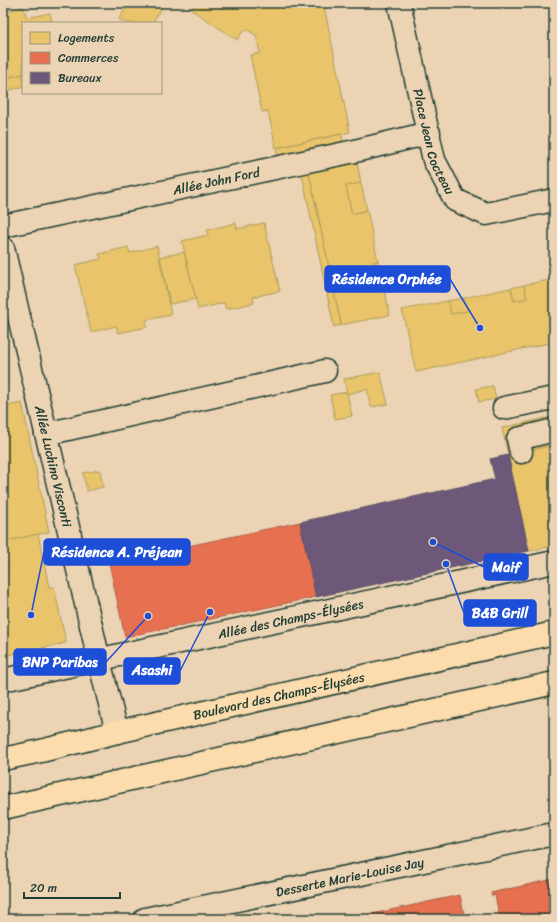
<svg xmlns="http://www.w3.org/2000/svg" width="557" height="922" viewBox="0 0 557 922" font-family="Sriracha,sans-serif">
	<rect width="100%" height="100%" fill="#ebd3b3"/>
	<filter id="ink" filterUnits="userSpaceOnUse"><feTurbulence type="fractalNoise" baseFrequency=".025" numOctaves="2"/><feDisplacementMap in="SourceGraphic" scale="8" xChannelSelector="R" yChannelSelector="G"/><feConvolveMatrix kernelMatrix="1 2 1 2 8 2 1 2 1" color-interpolation-filters="sRGB"/></filter>
	<g filter="url(#ink)">
		<g fill="#e9c46a" stroke="#ac9c5a">
			<path d="M129,3H165L152,23H126L119,19Z"/>
			<path d="M190,3H312L315,9L324,6L350,132L276,148L268,111L262,112L250,55L260,53L256,35L247,30L242,32L237,40L192,10L194,6Z"/>
			<path d="M23,7L27,18L50,13L52,23H23V74L3,79V12Z"/>
			<path d="M23,74V87L9,90L6,78Z"/>
			<path d="M342,134L343,145L278,159L276,148Z"/>
			<path d="M356,157L361,183L346,186L352,214L367,210L378,261L363,265L368,290L384,288L390,315L341,325L308,168Z"/>
			<path d="M308,168L341,325L334,327L301,170Z"/>
			<path d="M361,183L367,210L352,214L346,186Z"/>
			<path d="M236,223L237,229L264,223L280,291L253,297L254,303L226,309L224,303L198,309L182,241L208,235L207,230Z"/>
			<path d="M157,246L171,315L146,320L147,327L118,333L116,326L91,332L75,265L101,259L99,254L128,247L130,253Z"/>
			<path d="M184,252L196,299L170,304L160,257Z"/>
			<path d="M378,261L384,288L368,290L363,265Z"/>
			<path d="M554,279V342L416,372L402,310L448,301L451,314L467,311L464,298L511,288L514,301L527,298L524,285Z"/>
			<path d="M524,285L527,298L514,301L511,288Z"/>
			<path d="M464,298L467,311L451,314L448,301Z"/>
			<path d="M380,372L388,404L371,407L367,389L347,394L344,379Z"/>
			<path d="M493,386L496,399L479,402L476,389Z"/>
			<path d="M347,392L352,416L335,419L330,395Z"/>
			<path d="M3,393H4L6,406L22,403L49,532L3,542Z"/>
			<path d="M550,417L554,432V445L508,455L502,428Z"/>
			<path d="M554,445V546L529,551L508,455Z"/>
			<path d="M100,470L103,487L87,491L83,473Z"/>
			<path d="M38,534L49,587H54L66,643L3,656V570L8,569L3,550V542Z"/>
			<path d="M554,879V919H500L495,895L492,896L491,893Z"/>
		</g>
		<g fill="#e76f51" stroke="#ab6048">
			<path d="M300,522L316,597L125,637L109,563Z"/>
			<path d="M554,879V919H500L495,895L492,896L491,893Z"/>
			<path d="M460,895L465,919H349Z"/>
		</g>
		<path fill="#6d597a" stroke="#565165" d="M508,455L529,551L316,597L300,522L495,479L490,459Z"/>
		<g fill="none" stroke-linecap="round" stroke-linejoin="round">
			<g stroke="#1f3d34" stroke-width="25">
				<g id="minor">
					<path id="s1" d="M399,3L434,160L455,200L486,214L554,200"/>
					<path id="s2" d="M3,226L355,151L429,133"/>
					<path id="s3" d="M3,248L99,660L117,732"/>
					<path d="M504,408L554,398"/>
					<path d="M46,434L325,371"/>
					<path d="M521,452L518,439L554,430"/>
					<path id="s4" d="M3,680L554,562"/>
					<path id="s5" d="M145,919L554,834"/>
				</g>
			</g>
			<g stroke="#1f3d34" stroke-width="25">
				<g id="major">
					<path id="s6" d="M3,759L41,751L117,732L554,633"/>
					<path d="M3,808L554,683"/>
				</g>
			</g>
			<use href="#minor" stroke="#ebd3b3" stroke-width="22"/>
			<use href="#major" stroke="#fcdcac" stroke-width="22"/>
		</g>
	</g>
	<g text-anchor="middle" dominant-baseline="central" stroke-width="4" stroke-linejoin="round" paint-order="stroke">
		<g font-size="13" fill="#1f3d34" stroke="#ebd3b3">
			<text stroke="none"><textPath href="#s1" startOffset="143">Place Jean Cocteau</textPath></text>
			<text stroke="none"><textPath href="#s2" startOffset="218">Allée John Ford</textPath></text>
			<text stroke="none"><textPath href="#s3" startOffset="224">Allée Luchino Visconti</textPath></text>
			<text stroke="none"><textPath href="#s4" startOffset="294">Allée des Champs-Élysées</textPath></text>
			<text stroke="none"><textPath href="#s6" startOffset="283">Boulevard des Champs-Élysées</textPath></text>
			<text stroke="none"><textPath href="#s5" startOffset="209">Desserte Marie-Louise Jay</textPath></text>
		</g>
	</g>
	<path fill="none" stroke="#1d4ed8" stroke-width="1.5" d="M480 328L450 279M31 615L44 552M433 542L484 567M446 564L464 613M148 616L106 662M210 612L180 671"/>
	<g fill="#1d4ed8" stroke="#ebd3b3" stroke-width="1.5">
		<circle cx="480" cy="328" r="4"/>
		<circle cx="31" cy="615" r="4"/>
		<circle cx="433" cy="542" r="4"/>
		<circle cx="446" cy="564" r="4"/>
		<circle cx="148" cy="616" r="4"/>
		<circle cx="210" cy="612" r="4"/>
	</g>
	<g fill="#1d4ed8" stroke="#1d4ed8" stroke-width="1.5">
		<rect x="325" y="266" width="125" height="26" rx="4"/>
		<rect x="44" y="539" width="146" height="26" rx="4"/>
		<rect x="484" y="554" width="44" height="26" rx="4"/>
		<rect x="464" y="600" width="72" height="26" rx="4"/>
		<rect x="14" y="649" width="92" height="26" rx="4"/>
		<rect x="124" y="658" width="56" height="26" rx="4"/>
	</g>
	<g font-size="14" text-anchor="middle" font-weight="bold" fill="#fff">
		<text x="387" y="284">Résidence Orphée</text>
		<text x="117" y="557">Résidence A. Préjean</text>
		<text x="506" y="572">Maif</text>
		<text x="500" y="618">B&amp;B Grill</text>
		<text x="60" y="667">BNP Paribas</text>
		<text x="152" y="675">Asashi</text>
	</g>
	<rect width="557" height="922" fill="none" stroke="#ebd3b3" stroke-width="16"/>
	<rect x="8" y="8" width="541" height="906" fill="none" stroke="#1f3d34" stroke-width="1.5" filter="url(#ink)"/>
	<rect x="22" y="22" width="140" height="72" fill="#ebd3b3" stroke="#999780"/>
	<rect x="30" y="32" width="20" height="12" fill="#e9c46a" stroke="#999780"/>
	<text x="58" y="42" font-size="12" fill="#1f3d34">Logements</text>
	<rect x="30" y="52" width="20" height="12" fill="#e76f51" stroke="#999780"/>
	<text x="58" y="62" font-size="12" fill="#1f3d34">Commerces</text>
	<rect x="30" y="72" width="20" height="12" fill="#6d597a" stroke="#999780"/>
	<text x="58" y="82" font-size="12" fill="#1f3d34">Bureaux</text>
	<path d="M24 892v6h96v-6" fill="none" stroke="#1f3d34" stroke-width="2"/>
	<text x="30" y="892" font-size="12" fill="#1f3d34" stroke="#ebd3b3" stroke-width="3" paint-order="stroke">20 m</text>
</svg>
